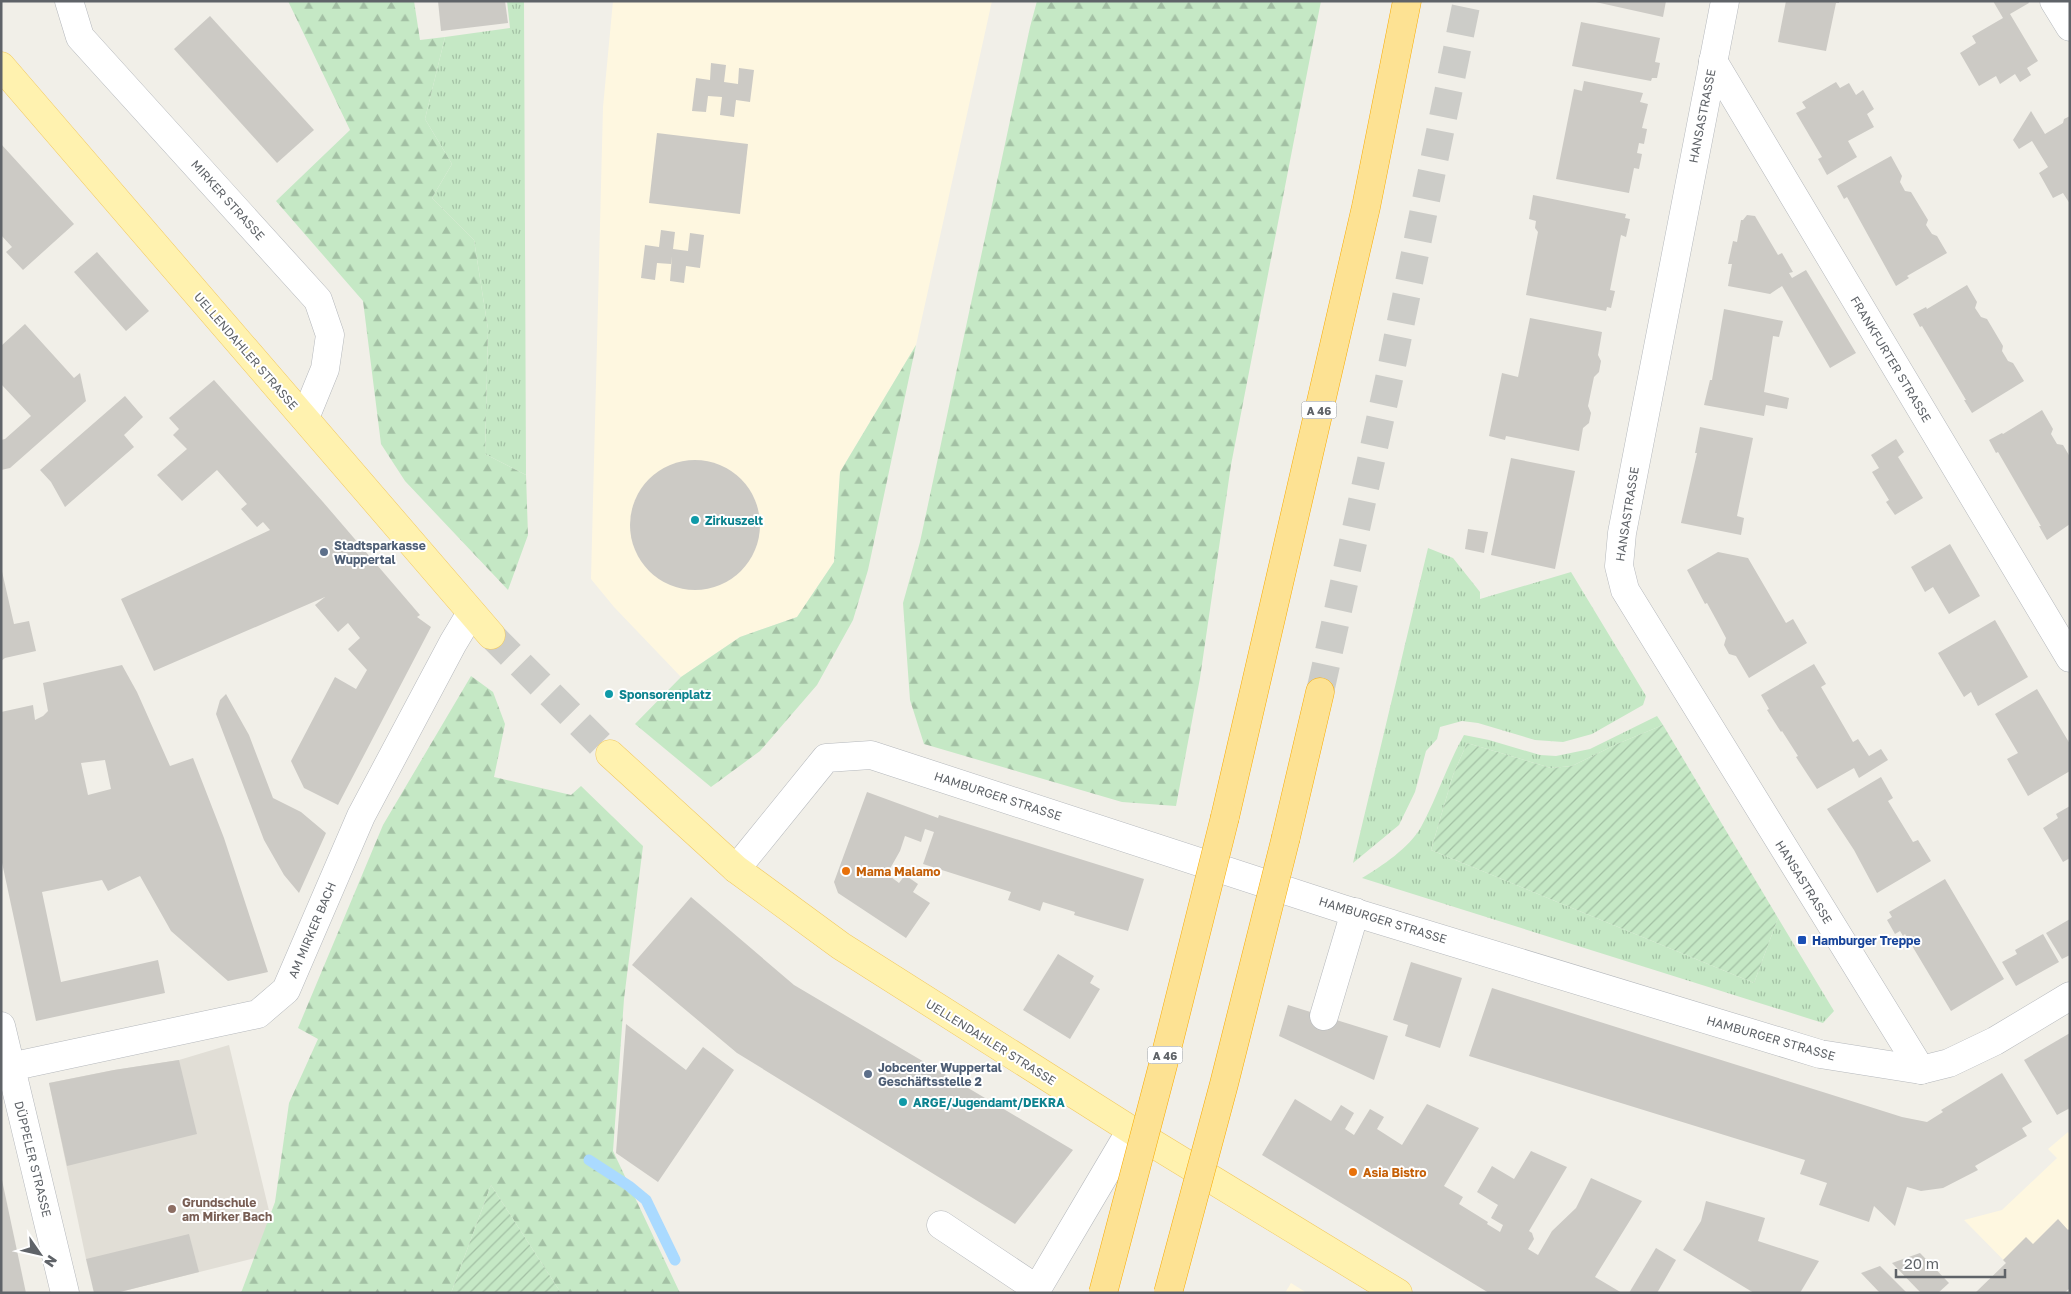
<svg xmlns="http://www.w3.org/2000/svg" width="2071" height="1294" viewBox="0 0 2071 1294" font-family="'Golos Text',sans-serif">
	<defs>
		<pattern id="grass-tufts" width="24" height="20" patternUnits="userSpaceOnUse" patternTransform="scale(1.25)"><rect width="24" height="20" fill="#c5e8c5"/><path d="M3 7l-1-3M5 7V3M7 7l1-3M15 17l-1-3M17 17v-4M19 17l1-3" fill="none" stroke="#a3c0a4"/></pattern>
		<pattern id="forest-firs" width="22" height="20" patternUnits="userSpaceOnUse" patternTransform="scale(1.25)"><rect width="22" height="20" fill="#c5e8c5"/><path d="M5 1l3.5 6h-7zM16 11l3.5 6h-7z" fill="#a3c0a4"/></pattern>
		<pattern id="garden-furrows" width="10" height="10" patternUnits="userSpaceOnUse" patternTransform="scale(1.25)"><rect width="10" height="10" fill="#c5e8c5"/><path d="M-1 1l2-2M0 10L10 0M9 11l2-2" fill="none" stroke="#a3c0a4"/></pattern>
	</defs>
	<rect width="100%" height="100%" fill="#f1efe8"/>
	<g fill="#fef7e0">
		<path d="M613,1H992L916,345L840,472L834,562L797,617L740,637L681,677L614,607L591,579L603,107Z"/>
		<path d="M2068,1132L2070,1135V1286L2036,1293L1964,1220L2002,1210L2057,1158L2048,1149Z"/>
		<path d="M1291,1283L1307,1293H1285Z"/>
	</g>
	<path fill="#e1ded6" d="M229,1045L279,1252L116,1293L86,1259L49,1083L114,1070L179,1060Z"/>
	<g fill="url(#grass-tufts)">
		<path d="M507,1H524L526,475L485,454L488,329L474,240L432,198L452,164L425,119L445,37L510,28Z"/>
		<path d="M1428,548L1453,558L1480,592V599L1571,572L1646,696L1643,705L1592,734L1563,742L1535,740L1478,723L1462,721L1440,727L1437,739L1426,751L1415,792L1399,825L1353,863Z"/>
		<path d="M1657,716L1663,725L1617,744L1572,766L1551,768L1467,743L1453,775L1431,850L1754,983L1778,918L1834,1011L1823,1023L1362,878C1382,866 1409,848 1421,827C1437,798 1447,765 1464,735L1489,740L1540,755L1556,756L1590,749Z"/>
	</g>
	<g fill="url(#forest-firs)">
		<path d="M288,1H414L420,40L445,37L425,119L452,164L432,198L474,240L488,329L485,454L526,475L528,535L508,590L405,481L381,444L363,301L276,201L350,130Z"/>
		<path d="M1037,1H1321L1231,465L1200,678L1176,806L1122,802L924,744L910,700L903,603L920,542L1030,27Z"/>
		<path d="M916,345L868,570L853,620L817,685L760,751L711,787L635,724L681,677L740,637L797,617L834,562L840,472Z"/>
		<path d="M471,676L493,692L505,724L494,777L571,795L581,786L643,846L624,999L613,1151L680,1293H561L491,1185L451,1293H241L275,1202L289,1103L318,1039L298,1028L383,825Z"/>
	</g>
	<g fill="url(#garden-furrows)">
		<path d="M1663,725L1778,918L1754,983L1431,850L1453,775L1467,743L1551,768L1572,766L1617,744Z"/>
		<path d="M491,1185L561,1293H451Z"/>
	</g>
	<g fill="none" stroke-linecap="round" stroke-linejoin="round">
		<path stroke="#aadaff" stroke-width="11" d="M589,1160L629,1186L646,1200L675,1260"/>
	</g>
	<g fill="#cccac5" fill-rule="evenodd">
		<path d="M438,1H505L508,23L441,31Z"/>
		<path d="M1591,1H1666L1663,17Z"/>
		<path d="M1786,1H1839V3H1836L1826,51L1778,42Z"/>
		<path d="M1993,1H2028L2029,3L2010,14L2038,61L2027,68L2031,75L2020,82L2015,74L2000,84L1996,76L1979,86L1960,53L1976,43L1972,36L2003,18Z"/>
		<path d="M210,16L314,130L277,163L174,49Z"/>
		<path d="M1581,22L1660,38L1655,62L1660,63L1657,78H1652L1651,81L1572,66Z"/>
		<path d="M711,63L726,65L724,82L738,84L739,68L754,70L750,102L736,100L734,117L720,115L722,97L708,96L706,112L692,111L696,78L710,80Z"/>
		<path d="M1584,81L1643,93L1640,102L1648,104L1642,128L1647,129L1644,144L1639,143L1637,153L1642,154L1639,169L1634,168L1629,193L1556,179L1574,89L1582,91Z"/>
		<path d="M1836,82L1840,88L1849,83L1856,95L1863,90L1874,109L1867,114L1874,127L1848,141L1857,157L1827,175L1818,159L1822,157L1796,113L1806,108L1802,102Z"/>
		<path d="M2031,111L2045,134L2063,123L2064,119L2070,116V204L2063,193L2053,198L2039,173L2048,167L2032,141L2019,149L2013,140Z"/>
		<path d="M657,133L748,144L740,214L649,203Z"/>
		<path d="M1,144L74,224L23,270L6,252L12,247L1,235Z"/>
		<path d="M1891,156L1902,176L1900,182L1905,191L1911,192L1928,220L1926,225L1932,234L1937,236L1947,253L1907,276L1909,278L1896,286L1847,197L1844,199L1837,186Z"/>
		<path d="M1533,195L1626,214L1625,218L1630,219L1626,237L1621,235L1610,290L1615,291L1611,308L1607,307L1606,311L1526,295L1538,232L1535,228L1536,221L1529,219Z"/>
		<path d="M1747,215L1755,216L1778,255L1782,253L1793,272L1789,273L1792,278L1806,270L1856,353L1830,368L1782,286L1770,294L1728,286L1732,264H1728L1733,241L1737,242L1741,220H1743Z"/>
		<path d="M661,230L675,232L673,249L688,251L690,233L704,235L700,268L686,266L684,283L670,281L672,256L671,264L657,263L655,280L641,278L645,245L659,247Z"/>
		<path d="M97,252L149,311L126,331L74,272Z"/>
		<path d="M1967,285L1977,302L1975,308L1981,317L1987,319L2003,346L2002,351L2008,361L2013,363L2024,381L1972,413L1964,400H1966L1922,326L1920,327L1913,314L1926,307L1927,309Z"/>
		<path d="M1724,309L1783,321L1779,337L1773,336L1764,392L1789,398L1787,409L1766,405L1764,416L1704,405L1710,380H1712Z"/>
		<path d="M1530,318L1602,332L1598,355L1601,361L1599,372L1594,377L1588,406L1591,413L1589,423L1583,428L1579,451L1506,436L1505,440L1489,436L1502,373L1518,377Z"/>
		<path d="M25,324L74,378L80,373L86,401L10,468L1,470V440L5,439L31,416L1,384V346Z"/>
		<path d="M214,380L323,502L420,615L417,617L431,627L338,805L304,788L291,761L335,677L356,689L367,670L348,649L360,638L348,623L338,632L315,605L325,597L154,671L121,599L270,530L263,522L257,527L241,509L247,504L217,470L182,501L157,475L187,449L173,435L179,429L169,418Z"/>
		<path d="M125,396L143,417L124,435L134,447L65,507L51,482L40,470Z"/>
		<path d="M2042,410L2053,429L2051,434L2057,444L2063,445L2070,457V524L2047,540L2039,526H2041L1998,452L1996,453L1989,440L2002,433L2003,434Z"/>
		<path d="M1700,427L1753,438L1737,516L1744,518L1741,535L1681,523L1697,453H1695Z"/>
		<path d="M1896,439L1904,452L1898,457L1923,498L1895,515L1886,502L1889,500L1872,472L1879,468L1871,455Z"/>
		<path d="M1511,458L1575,471L1555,569L1491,555Z"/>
		<circle cx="695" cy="525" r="65"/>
		<path d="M1468,529L1488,532L1484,553L1465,549Z"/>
		<path d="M1950,544L1980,596L1949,614L1933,587L1925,592L1911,567Z"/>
		<path d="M1718,552L1748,558L1786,623L1793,619L1807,643L1749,678L1736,656L1729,654L1724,645L1726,638L1718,623L1707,603L1705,604L1687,570Z"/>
		<path d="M1,567L14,624L29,621L36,651L5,658L1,661Z"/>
		<path d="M1995,620L2028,677L1978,706L1971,692L1964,697L1938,653Z"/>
		<path d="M1814,664L1826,684L1821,687L1853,742L1858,739L1869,756L1881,749L1888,760L1859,778L1854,768L1817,789L1796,757L1798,756L1782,731L1781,732L1767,710L1769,709L1761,695Z"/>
		<path d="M122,665L137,692L170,766L193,758L224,838L268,972L228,981L171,931L140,876L108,891L102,880L42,892L61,982L158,960L165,993L36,1021L1,858V712L33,705L35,720L43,716L48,711L43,683ZM105,760L111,789L88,795L81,763Z"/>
		<path d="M2037,689L2070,744V771L2028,796L2007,759L2018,753L1995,714Z"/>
		<path d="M226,694L249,735L273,798L301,812L326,833L299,893L284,875L264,840L216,714L220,700Z"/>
		<path d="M1881,777L1893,798L1888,801L1913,842L1918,840L1931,861L1877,893L1854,850L1827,809Z"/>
		<path d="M867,792L938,818L939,815L1144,879L1128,931L1074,915L1075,912L1043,902L1040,911L1008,900L1011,892L923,864L934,832L925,829L921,842L905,836L900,851L887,874L899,883L905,875L918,884L913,892L930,903L906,938L838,893L834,882Z"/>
		<path d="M2070,806V858L2063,862L2043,828L2058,818L2056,814Z"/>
		<path d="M1945,879L2004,979L1951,1011L1905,934L1903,936L1900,931L1895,934L1887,920L1892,917L1889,912Z"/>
		<path d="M691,897L794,985L1073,1150L1015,1224L737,1053L632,965Z"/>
		<path d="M2070,919V955L2062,959L2046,933Z"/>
		<path d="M2043,934L2059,962L2016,986L2002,962L2017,954L2015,950Z"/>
		<path d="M1058,954L1094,976L1090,983L1100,989L1070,1039L1023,1010Z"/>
		<path d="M1411,962L1462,978L1440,1048L1405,1036L1408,1025L1393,1020Z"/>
		<path d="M1492,988L1826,1093L1902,1117L1927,1122L1943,1112L1941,1110L2002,1073L2032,1122L2022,1128L2027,1136L1975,1166L1978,1170L1943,1188L1921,1191L1907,1187L1895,1226L1874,1206L1869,1222L1819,1205L1827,1183L1800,1174L1805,1160L1469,1056Z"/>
		<path d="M1288,1005L1388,1036L1374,1080L1279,1036Z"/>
		<path d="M626,1024L686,1070L703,1047L734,1070L658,1182L616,1153Z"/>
		<path d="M2070,1033V1108L2057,1115L2024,1060Z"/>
		<path d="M179,1060L197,1134L67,1166L49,1083L114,1070Z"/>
		<path d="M1295,1099L1331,1121L1341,1105L1354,1113L1345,1129L1354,1135L1370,1109L1384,1117L1377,1129L1402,1145L1427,1104L1479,1128L1444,1186L1463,1197L1459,1204L1488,1222L1487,1224L1500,1232L1503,1225L1491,1218L1498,1205L1477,1192L1492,1166L1514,1179L1531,1151L1567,1167L1529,1231L1532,1233L1534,1239L1528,1249L1538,1255L1552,1231L1576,1208L1591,1178L1642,1201L1595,1277L1622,1293H1489L1262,1155Z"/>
		<path d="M1,1180H2L26,1293H1Z"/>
		<path d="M1706,1201L1765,1218L1758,1241L1819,1261L1800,1293H1754L1683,1250L1701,1221Z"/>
		<path d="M2058,1219L2068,1230L2070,1228V1288L2064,1293H1975L2006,1263L2003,1260L2026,1237L2033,1244Z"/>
		<path d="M189,1234L199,1272L116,1293H94L86,1259Z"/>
		<path d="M1656,1248L1676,1260L1657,1293H1629Z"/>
		<path d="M1920,1253L1949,1283L1938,1293H1921L1892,1263Z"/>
		<path d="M1880,1266L1907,1293H1880L1861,1273Z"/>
	</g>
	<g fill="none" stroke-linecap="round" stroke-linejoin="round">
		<path stroke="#ccccc8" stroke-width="28" stroke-dasharray="28 14" stroke-linecap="butt" d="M491,635L610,754"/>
		<path stroke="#ccccc8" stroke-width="28" stroke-dasharray="28 14" stroke-linecap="butt" d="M1320,692L1391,370L1467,1"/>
		<g stroke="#b5b8bc" stroke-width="29">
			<g id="minor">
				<path d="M69,1L80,37L318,300L330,335L325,369L305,418"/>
				<path d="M1725,1L1622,533L1619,566L1625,590L1921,1070"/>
				<path d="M2054,1L2070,27"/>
				<path d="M1713,61L2070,658"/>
				<path d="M736,869L826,758L871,755L1343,909L1820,1054L1921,1070L1949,1063L1995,1041L2070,996"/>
				<path d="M1324,1016L1355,912"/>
				<path d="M1,1026L65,1293"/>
				<path d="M10,1067L258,1014L286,990L361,816L453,643L471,613"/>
				<path d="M941,1225L1037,1289L1131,1130"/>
			</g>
		</g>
		<g stroke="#f2c960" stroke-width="29">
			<g id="major">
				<path d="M1,66L491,635"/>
				<path d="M610,754L736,869L841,946L1131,1130L1398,1293"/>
			</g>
		</g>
		<g stroke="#f9ab00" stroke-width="29">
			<g id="highway">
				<path d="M1225,817L1366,207L1407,1"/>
				<path d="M1286,837L1320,692"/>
			</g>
		</g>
		<use href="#minor" stroke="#fff" stroke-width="28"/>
		<use href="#major" stroke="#fff2af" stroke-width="28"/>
		<use href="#highway" stroke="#fde293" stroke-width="28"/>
		<g stroke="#f9ab00" stroke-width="29" stroke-linecap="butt">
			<g id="highway-bridge">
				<path d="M1103,1293L1163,1065L1225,817"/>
				<path d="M1168,1293L1224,1084L1286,837"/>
			</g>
		</g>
		<use href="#highway-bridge" stroke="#fde293" stroke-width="28"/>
	</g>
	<g fill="#0f9aa8" stroke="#fff" stroke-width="2">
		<circle cx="695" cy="520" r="5"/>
		<circle cx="609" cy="694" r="5"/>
		<circle cx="903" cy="1102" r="5"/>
	</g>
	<g fill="#5c6f8a" stroke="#fff" stroke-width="2">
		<circle cx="324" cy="552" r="5"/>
		<circle cx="868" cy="1074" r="5"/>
	</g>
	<g fill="#e8710a" stroke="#fff" stroke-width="2">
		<circle cx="846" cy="871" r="5"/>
		<circle cx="1353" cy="1172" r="5"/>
	</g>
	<rect fill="#1a4fb4" stroke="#fff" stroke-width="2" x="1797" y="935" width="10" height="10" rx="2.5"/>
	<circle fill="#8d6e63" stroke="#fff" stroke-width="2" cx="172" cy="1209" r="5"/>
	<g text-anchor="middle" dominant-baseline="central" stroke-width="4" stroke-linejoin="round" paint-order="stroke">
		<g fill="#fff" stroke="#8f9295" stroke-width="1">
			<rect x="1301.5" y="401.5" width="35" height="17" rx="4"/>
			<rect x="1147.5" y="1046.5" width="35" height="17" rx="4"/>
		</g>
		<g font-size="11" font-weight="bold" fill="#5f6368">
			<text x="1319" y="410">A 46</text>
			<text x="1165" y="1055">A 46</text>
		</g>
		<g font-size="12" fill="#5f6368" stroke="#fff">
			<text transform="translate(1702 116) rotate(-79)">HANSASTRASSE</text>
			<text transform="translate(228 200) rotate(48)">MIRKER STRASSE</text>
			<text transform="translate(246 351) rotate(49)">UELLENDAHLER STRASSE</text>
			<text transform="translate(1891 359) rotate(59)">FRANKFURTER STRASSE</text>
			<text transform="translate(1627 514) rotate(-81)">HANSASTRASSE</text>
			<text transform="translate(998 796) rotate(18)">HAMBURGER STRASSE</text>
			<text transform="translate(1804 882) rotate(58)">HANSASTRASSE</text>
			<text transform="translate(1383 920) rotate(17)">HAMBURGER STRASSE</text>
			<text transform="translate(312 930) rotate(-67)">AM MIRKER BACH</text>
			<text transform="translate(1771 1038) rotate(16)">HAMBURGER STRASSE</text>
			<text transform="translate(991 1042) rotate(32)">UELLENDAHLER STRASSE</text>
			<text transform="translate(33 1159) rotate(76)">DÜPPELER STRASSE</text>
		</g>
		<g font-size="12" font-weight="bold" fill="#0d838f" stroke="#fff" text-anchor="start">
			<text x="705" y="520">Zirkuszelt</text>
			<text x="619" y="694">Sponsorenplatz</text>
			<text x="913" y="1102">ARGE/Jugendamt/DEKRA</text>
		</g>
		<g font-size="12" font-weight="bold" fill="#4e5e75" stroke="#fff" text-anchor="start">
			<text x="334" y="545">Stadtsparkasse<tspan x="334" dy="14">Wuppertal</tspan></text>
			<text x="878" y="1067">Jobcenter Wuppertal<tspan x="878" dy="14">Geschäftsstelle 2</tspan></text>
		</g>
		<g font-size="12" font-weight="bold" fill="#c56008" stroke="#fff" text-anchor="start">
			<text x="856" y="871">Mama Malamo</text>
			<text x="1363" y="1172">Asia Bistro</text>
		</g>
		<g font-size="12" font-weight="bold" fill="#164399" stroke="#fff" text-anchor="start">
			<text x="1812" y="940">Hamburger Treppe</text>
		</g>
		<g font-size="12" font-weight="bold" fill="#785e54" stroke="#fff" text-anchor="start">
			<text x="182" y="1202">Grundschule<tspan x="182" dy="14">am Mirker Bach</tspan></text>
		</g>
	</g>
	<rect width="2071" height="1294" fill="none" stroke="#5f6368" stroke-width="5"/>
	<g transform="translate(40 1254) rotate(124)" stroke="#ffffff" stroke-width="4" paint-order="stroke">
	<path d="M0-4L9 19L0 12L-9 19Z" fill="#5f6368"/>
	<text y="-8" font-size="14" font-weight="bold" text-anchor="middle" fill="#5f6368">N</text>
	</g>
	<path d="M1896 1269v8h109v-8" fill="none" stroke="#5f6368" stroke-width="2.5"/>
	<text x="1904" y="1269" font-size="15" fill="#5f6368" stroke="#ffffff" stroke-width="4" paint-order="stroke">20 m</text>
</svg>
